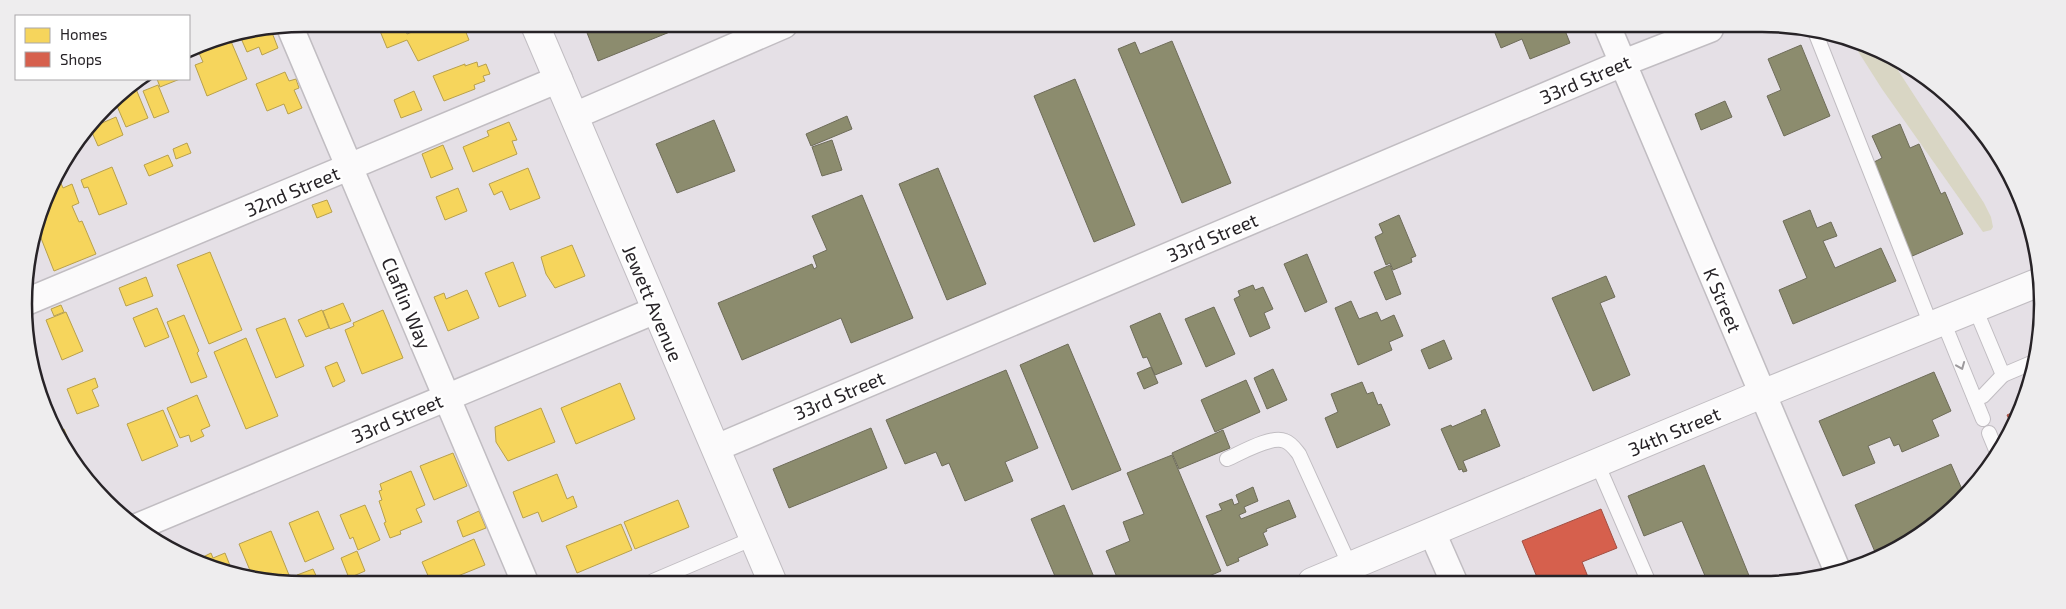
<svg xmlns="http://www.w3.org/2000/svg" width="2066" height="609" viewBox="0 0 2066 609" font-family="'Exo 2',sans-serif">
	<rect width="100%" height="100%" fill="#e5e0e6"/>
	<path fill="#d9d6c4" d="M1854,45L1892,61L1984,203L1991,217L1993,227L1991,230L1983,232L1882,89Z"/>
	<g fill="#f6d55c" stroke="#b8a04c">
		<path d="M397,24H403L407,34L432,24H469L471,28L465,30L469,40L418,61L407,40L387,48L380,31Z"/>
		<path d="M271,30L278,48L262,55L259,47L247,52L240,36Z"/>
		<path d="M230,39L247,79L207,96L195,65L203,62L196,46Z"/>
		<path d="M477,62L478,67L486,64L490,74L483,76L485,81L474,85L475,89L444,101L433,76L465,64V66Z"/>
		<path d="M285,72L289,81L296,79L299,88L294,90L302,108L288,114L284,104L267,111L256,84Z"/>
		<path d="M157,79H180L160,87Z"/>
		<path d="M132,85L134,90L136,89L148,118L126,127L117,106L107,110L119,94Z"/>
		<path d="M158,85L169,112L154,118L143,91Z"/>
		<path d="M414,91L422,110L401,118L394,100Z"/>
		<path d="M116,117L123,135L98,146L91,130L100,119L102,123Z"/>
		<path d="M509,122L517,140L512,141L517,154L473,172L463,147L489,136L487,131Z"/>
		<path d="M187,143L191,153L176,159L173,149Z"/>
		<path d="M443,145L453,169L431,178L422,154Z"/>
		<path d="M168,155L173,166L149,176L144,165Z"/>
		<path d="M112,167L127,204L99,215L88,187L84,188L81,180Z"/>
		<path d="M528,168L540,198L510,210L502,191L494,195L489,184Z"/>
		<path d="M57,174L63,188L72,184L79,203L72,206L79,222L82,221L96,254L54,271L39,233L53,180Z"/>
		<path d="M458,188L467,211L445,220L436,197Z"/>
		<path d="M327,200L332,212L317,218L312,205Z"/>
		<path d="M572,245L585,276L555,288L546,274L541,257Z"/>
		<path d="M210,252L242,330L209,344L177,265Z"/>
		<path d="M513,262L526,296L499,307L485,273Z"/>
		<path d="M146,277L153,296L126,306L119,288Z"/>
		<path d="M467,290L479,318L448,331L434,297L444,293L446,299Z"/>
		<path d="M343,303L351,321L330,329L323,311Z"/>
		<path d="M61,305L64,312L54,316L51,309Z"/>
		<path d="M157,308L169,337L145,347L133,318Z"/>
		<path d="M322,310L329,328L306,337L298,320Z"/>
		<path d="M383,310L403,358L362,374L345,330L354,326L353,323Z"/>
		<path d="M66,312L83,351L62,360L46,320Z"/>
		<path d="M184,315L199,351L197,353L207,377L191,383L167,322Z"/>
		<path d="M285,318L304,366L276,378L256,329Z"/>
		<path d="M246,338L278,416L246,429L214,352Z"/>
		<path d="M337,362L345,381L333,387L325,367Z"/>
		<path d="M95,378L98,387L92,390L99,406L77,414L67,389Z"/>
		<path d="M620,383L635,419L576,444L561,408Z"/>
		<path d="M197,395L210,426L201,430L204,436L191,442L189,435L180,438L167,408Z"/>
		<path d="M541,408L555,442L508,461L496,442L495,427Z"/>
		<path d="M163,410L178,446L142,461L127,424Z"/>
		<path d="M64,429L82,474L60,431Z"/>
		<path d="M453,453L467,486L434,500L420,466Z"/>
		<path d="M411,471L425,505L416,509L422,522L400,531L401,534L390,538L384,523L386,522L379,501L382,500L379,491L382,490L380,484Z"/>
		<path d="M557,474L567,499L573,496L577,507L542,522L538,512L523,518L513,492Z"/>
		<path d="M678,500L689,527L635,549L624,522Z"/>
		<path d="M365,505L380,540L358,550L353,537L350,539L340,515Z"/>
		<path d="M318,511L334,549L305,562L289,523Z"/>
		<path d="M479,511L486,528L463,537L457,521Z"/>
		<path d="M621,524L632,550L577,573L566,546Z"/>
		<path d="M271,531L289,575L275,580H254L239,544Z"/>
		<path d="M474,539L485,565L448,580H430L422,562Z"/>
		<path d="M357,551L365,571L349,578L341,558Z"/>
		<path d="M211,553L213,558L225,553L233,573L199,559Z"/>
		<path d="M313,569L318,580H299L297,575Z"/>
	</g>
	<g fill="#d6604d" stroke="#a24e42">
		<path d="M2018,410L2012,426L2007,415Z"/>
		<path d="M1601,509L1617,548L1582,562L1590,582H1539L1522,541Z"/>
	</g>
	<g fill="#8c8c6e" stroke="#6e6c59">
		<path d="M584,25H687L598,61Z"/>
		<path d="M1493,28H1564L1570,43L1530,59L1522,39L1501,48Z"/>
		<path d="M1172,41L1231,183L1182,203L1118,49L1135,42L1140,54Z"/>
		<path d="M1801,45L1830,116L1784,136L1767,96L1781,90L1768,59Z"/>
		<path d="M1075,79L1135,225L1094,242L1034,96Z"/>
		<path d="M1725,101L1732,117L1701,130L1695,114Z"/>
		<path d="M847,116L852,129L811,146L806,134Z"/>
		<path d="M714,120L735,171L677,193L656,144Z"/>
		<path d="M1900,124L1910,148L1919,144L1941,194L1945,192L1963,234L1910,257L1870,164L1882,158L1872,136Z"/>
		<path d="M832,140L842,170L822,176L812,147Z"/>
		<path d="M938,168L986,284L947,300L899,184Z"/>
		<path d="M862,195L913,318L851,343L841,318L742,360L718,303L812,264L814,269L817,267L813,256L827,250L812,216Z"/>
		<path d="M1810,210L1817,228L1831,222L1837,236L1823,241L1835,268L1881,248L1896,281L1793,324L1779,290L1807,278L1783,221Z"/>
		<path d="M1399,215L1416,256L1411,258L1412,262L1393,270L1390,263L1386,265L1375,237L1383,233L1379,224Z"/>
		<path d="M1307,254L1327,302L1305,312L1284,264Z"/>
		<path d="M1390,265L1401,294L1386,300L1374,272Z"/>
		<path d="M1606,276L1615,297L1600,303L1630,375L1593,391L1552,298Z"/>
		<path d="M1253,285L1255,290L1263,287L1273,309L1264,313L1270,328L1250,337L1234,299L1240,296L1238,291Z"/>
		<path d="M1351,301L1359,319L1377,312L1381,321L1394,315L1403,336L1389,342L1392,350L1358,365L1335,308Z"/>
		<path d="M1214,307L1235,354L1206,367L1185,319Z"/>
		<path d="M1160,313L1182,364L1155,375L1147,357L1143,358L1130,326Z"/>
		<path d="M1444,340L1452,359L1429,369L1421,350Z"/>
		<path d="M1068,344L1121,470L1072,490L1020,365Z"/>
		<path d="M1151,367L1158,383L1144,389L1137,373Z"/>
		<path d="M1273,369L1287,400L1267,409L1254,378Z"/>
		<path d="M1006,370L1038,448L1005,462L1013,481L965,501L949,463L942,466L936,452L905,464L886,420Z"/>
		<path d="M1934,372L1951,411L1932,420L1939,436L1902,452L1899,444L1894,446L1890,437L1868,446L1875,463L1843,476L1819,421Z"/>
		<path d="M1246,380L1260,412L1215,432L1201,400Z"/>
		<path d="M1362,382L1367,394L1373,392L1378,405L1381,404L1390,425L1337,448L1325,418L1338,412L1331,394Z"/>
		<path d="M1485,409L1500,446L1463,461L1467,471L1463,472L1462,469L1459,470L1441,429L1451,425L1452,427L1482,414L1481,411Z"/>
		<path d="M871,428L887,468L789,508L773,469Z"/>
		<path d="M1223,430L1230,448L1179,469L1172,453Z"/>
		<path d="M1172,455L1221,571L1195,582H1119L1106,551L1130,541L1123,522L1144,514L1127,473Z"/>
		<path d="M1951,464L1964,494L1947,515L1878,559L1855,505Z"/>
		<path d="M1704,465L1752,583H1708L1682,521L1644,536L1628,496Z"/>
		<path d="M1253,487L1258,501L1244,507L1246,512L1239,515L1241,519L1289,500L1296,517L1266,529L1267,531L1263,533L1268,545L1238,558L1239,561L1227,566L1206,516L1222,510L1219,504L1232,499L1234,505L1239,503L1236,495Z"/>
		<path d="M1064,505L1096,582L1057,581L1031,519Z"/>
	</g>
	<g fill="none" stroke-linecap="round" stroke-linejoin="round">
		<g stroke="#c1bdc2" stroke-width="16">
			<g id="service">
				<path d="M1814,29L1931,325"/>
				<path d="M1975,308L2003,375L2036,361"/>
				<path d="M1943,321L1983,419"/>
				<path d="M1975,399L1983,396L2003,375"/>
				<path d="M1989,433L1996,450L2000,451"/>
				<path d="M1227,459C1241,453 1271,435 1285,441C1291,443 1295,449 1299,454L1350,566"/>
				<path d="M1597,463L1649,583"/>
				<path d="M653,581L754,538"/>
			</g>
		</g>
		<g stroke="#c1bdc2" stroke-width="29">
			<g id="minor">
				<path d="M290,27L524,580"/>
				<path d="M1608,28L1838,572"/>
				<path d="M574,116L784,25"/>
				<path d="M26,302L559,79"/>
				<path d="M716,448L1623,63L1710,29"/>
				<path d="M137,527L656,310"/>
				<path d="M1432,532L1454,582"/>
			</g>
		</g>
		<g stroke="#c1bdc2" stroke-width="30">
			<g id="tertiary">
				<path d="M535,25L772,581"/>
				<path d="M1312,582L1762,394L2037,283"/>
			</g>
		</g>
		<use href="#service" stroke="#fbfafb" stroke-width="14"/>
		<use href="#minor" stroke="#fbfafb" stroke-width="26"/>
		<use href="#tertiary" stroke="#fbfafb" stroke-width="28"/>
	</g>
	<defs><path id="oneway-chevron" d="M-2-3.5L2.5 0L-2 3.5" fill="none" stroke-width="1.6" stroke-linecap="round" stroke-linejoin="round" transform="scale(1.25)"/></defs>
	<use stroke="#9c999c" href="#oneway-chevron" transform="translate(1961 366) rotate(68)"/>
	<g text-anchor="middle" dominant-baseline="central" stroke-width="5" stroke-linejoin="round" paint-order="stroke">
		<g font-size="19" fill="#272327" stroke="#fff">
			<text transform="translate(1585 79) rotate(-23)">33rd Street</text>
			<text transform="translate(292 191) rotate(-23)">32nd Street</text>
			<text transform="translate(1212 237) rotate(-23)">33rd Street</text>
			<text transform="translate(1723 300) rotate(67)">K Street</text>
			<text transform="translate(407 303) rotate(67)">Claflin Way</text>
			<text transform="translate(653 303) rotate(67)">Jewett Avenue</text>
			<text transform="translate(839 395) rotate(-23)">33rd Street</text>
			<text transform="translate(397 418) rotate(-23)">33rd Street</text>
			<text transform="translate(1674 431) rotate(-23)">34th Street</text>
		</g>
	</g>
	<path d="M0 0H2066V609H0ZM304 32H1762A272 272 0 0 1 2034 304V304A272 272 0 0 1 1762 576H304A272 272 0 0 1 32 304V304A272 272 0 0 1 304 32Z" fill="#eeedee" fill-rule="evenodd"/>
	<path fill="none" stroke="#272327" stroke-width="2.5" d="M304 32H1762A272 272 0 0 1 2034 304V304A272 272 0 0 1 1762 576H304A272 272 0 0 1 32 304V304A272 272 0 0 1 304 32Z"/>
	<rect x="15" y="15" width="175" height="65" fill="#ffffff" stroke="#a9a7a9"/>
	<rect x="25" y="28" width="25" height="15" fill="#f6d55c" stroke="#a9a7a9"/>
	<text x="60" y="40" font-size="15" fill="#272327">Homes</text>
	<rect x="25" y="52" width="25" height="15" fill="#d6604d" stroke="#a9a7a9"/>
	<text x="60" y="65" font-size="15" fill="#272327">Shops</text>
</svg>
